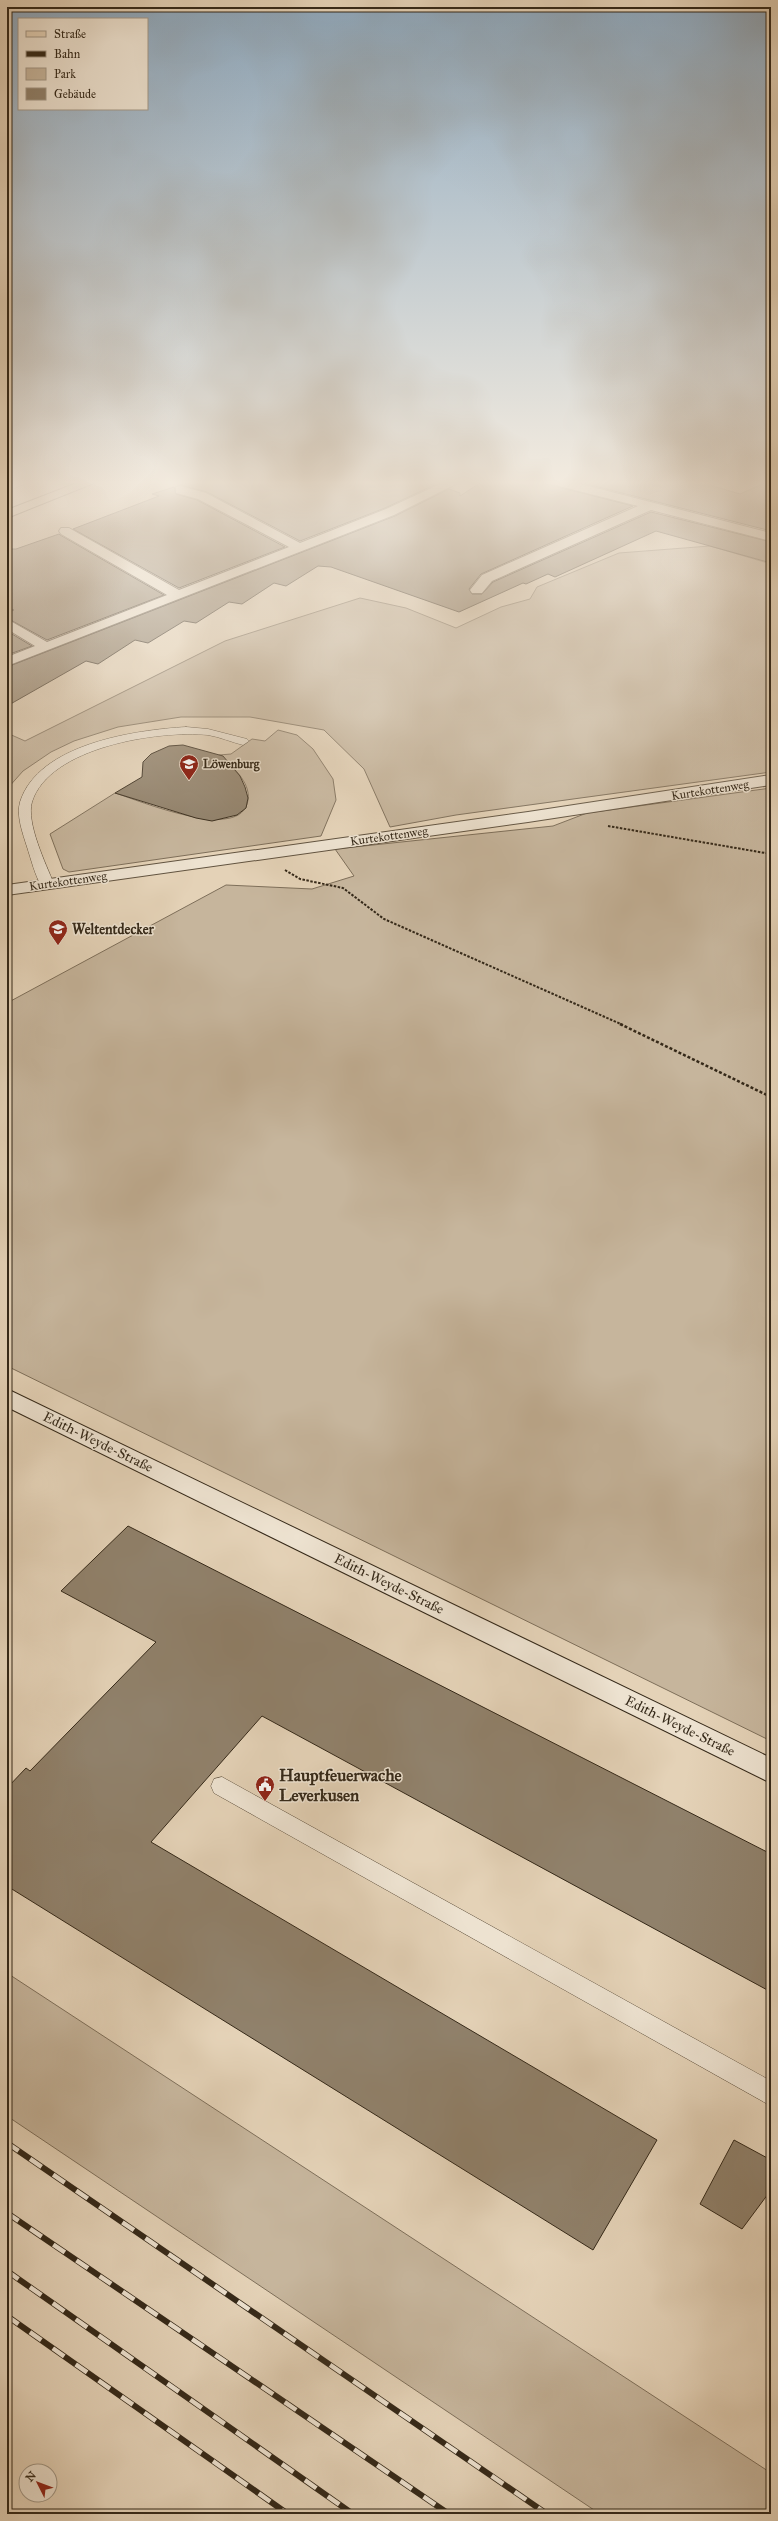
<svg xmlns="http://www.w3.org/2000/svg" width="778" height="2521" viewBox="0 0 778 2521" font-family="'IM FELL Great Primer',serif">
	<rect width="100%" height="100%" fill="#e4d2b7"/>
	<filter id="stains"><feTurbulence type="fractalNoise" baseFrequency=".005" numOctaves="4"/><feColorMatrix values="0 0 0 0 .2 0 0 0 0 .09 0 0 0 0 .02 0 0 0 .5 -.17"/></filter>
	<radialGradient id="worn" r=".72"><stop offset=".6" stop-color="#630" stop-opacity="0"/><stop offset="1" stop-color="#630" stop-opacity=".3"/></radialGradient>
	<g fill="#c6b59c" stroke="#7e6f5a">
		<path d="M710,546L771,564V772L456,815L390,827L364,769L324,730L250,717H181L118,727L74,741L51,752L23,771L7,789V733L25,741L225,641L360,598L406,608L456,628L501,607L530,599L537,587L619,553Z"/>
		<path d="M278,730L297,735L313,749L333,779L336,800L321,836L69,872L63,869L50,834L115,793C138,800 242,844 248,800C251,782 231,765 219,755L231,754L252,739L265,741Z"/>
		<path d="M771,788V1741L7,1366V1003L226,885L312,889L354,876L335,849L553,826L587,813Z"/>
		<path d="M7,1973L771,2473V2514H600L7,2116Z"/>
	</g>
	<g fill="#90816b" stroke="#352919">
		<path d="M196,479H413L434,485L385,508L300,541L207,492L180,485Z"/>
		<path d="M486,479H540L543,483L633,506L481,574L469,589L472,594H482L493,582L651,512L771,542V563L656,531L555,577L548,574L526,584L523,583L459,612L331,567L318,566L286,586L274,583L242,604L229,602L196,623L184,621L148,643L135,640L98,664L86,661L7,706V667L395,516L449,489L460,493V496Z"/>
		<path d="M567,479H689L740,494L771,480V531Z"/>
		<path d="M174,487L176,494L197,500L285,547L179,588L73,529L159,496L152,494Z"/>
		<path d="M59,534L60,535L164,595L47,640L7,618V613L14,610L7,607V549H16Z"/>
		<path d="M7,631L32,646L7,655Z"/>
		<path d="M183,745L223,756L240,776L245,787L248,798L246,808L237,815L212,821L196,818L115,793L142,777L143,762L151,754L169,746Z"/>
		<path d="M128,1526L771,1854V1992L262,1716L151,1842L657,2140L593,2250L7,1886V1788L26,1768L30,1771L156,1642L61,1591Z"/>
		<path d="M734,2140L771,2160V2190L742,2229L700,2204Z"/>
	</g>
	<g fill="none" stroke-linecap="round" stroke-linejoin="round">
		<g stroke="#615340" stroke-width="1">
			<g id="lane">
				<path d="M20,480L25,483L23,485L7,491V485Z"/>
				<path d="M186,727L208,729L247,739L249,741L243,745C231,742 220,737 208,735C159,730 49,747 32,802C26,823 46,864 54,884L52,887H42C35,876 31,859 27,847C23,834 16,816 20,802C38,744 135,730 186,727Z"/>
				<path d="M222,1777L771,2081V2106L214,1793L211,1786L214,1779Z"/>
			</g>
		</g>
		<g stroke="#615340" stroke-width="2">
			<g id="street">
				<path d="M451,479H466L394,515L7,666V657L35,646L7,629V619L47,642L167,595L61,534L59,531L61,528H69L179,590L289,547L198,499L176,493V487L180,486L206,493L300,543L386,509Z"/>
				<path d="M541,479H561L771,533V541L651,510L492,581L482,593H472L470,590L482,575L638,506L543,482Z"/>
				<path d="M771,775V785L528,822L7,895V885L528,812Z"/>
			</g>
		</g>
		<g stroke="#352919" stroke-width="2">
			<path id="secondary" d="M7,1389L771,1758V1783L7,1407Z"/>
		</g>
		<g stroke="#352919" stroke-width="2">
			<path id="primary" d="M87,479H104L7,518V510Z"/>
		</g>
		<path stroke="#352919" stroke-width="1.5" stroke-dasharray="2 1" stroke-linecap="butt" d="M118,482L125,479"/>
		<g stroke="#352919" stroke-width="2" stroke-dasharray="2.5 1.5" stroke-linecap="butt">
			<path d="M608,826L771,854"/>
			<path d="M285,870L300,879L343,888L384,919L623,1025"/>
		</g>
		<path stroke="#352919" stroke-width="2.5" stroke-dasharray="3 2" stroke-linecap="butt" d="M620,1024L771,1097"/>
		<use href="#lane" fill="#ede2d0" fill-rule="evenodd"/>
		<use href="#street" fill="#ede2d0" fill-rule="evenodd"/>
		<use href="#secondary" fill="#ede2d0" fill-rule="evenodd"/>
		<use href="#primary" fill="#e4d2b7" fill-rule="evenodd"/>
		<g stroke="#352919" stroke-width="6">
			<g id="rail">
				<path d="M7,2143L547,2514"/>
				<path d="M7,2213L449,2514"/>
				<path d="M7,2271L353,2514"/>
				<path d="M7,2316L288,2514"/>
			</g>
		</g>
		<use href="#rail" stroke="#ede2d0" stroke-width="4.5" stroke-dasharray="14" stroke-linecap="butt"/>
	</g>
	<linearGradient id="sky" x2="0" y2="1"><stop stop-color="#8ea9bf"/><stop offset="0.58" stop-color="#f3ebdf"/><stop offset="1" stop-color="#f3ebdf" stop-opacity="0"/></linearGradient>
	<rect width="778" height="832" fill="url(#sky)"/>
	<defs>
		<g id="school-pin" transform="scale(1)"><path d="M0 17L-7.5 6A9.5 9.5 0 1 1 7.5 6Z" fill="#8f2418" stroke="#ede2d0"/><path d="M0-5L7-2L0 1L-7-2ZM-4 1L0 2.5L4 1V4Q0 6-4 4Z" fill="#fff"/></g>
		<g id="civic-pin" transform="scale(1)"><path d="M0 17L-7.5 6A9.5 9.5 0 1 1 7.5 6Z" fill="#8f2418" stroke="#ede2d0"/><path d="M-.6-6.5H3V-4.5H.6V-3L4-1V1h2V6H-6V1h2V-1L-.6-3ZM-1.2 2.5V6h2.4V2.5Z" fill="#fff"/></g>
	</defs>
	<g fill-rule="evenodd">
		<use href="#school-pin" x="189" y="764"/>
		<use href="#school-pin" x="58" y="929"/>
		<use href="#civic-pin" x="265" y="1785"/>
	</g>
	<g text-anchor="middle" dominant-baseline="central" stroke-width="3" stroke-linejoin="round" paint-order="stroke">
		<g font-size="12" font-weight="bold" fill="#352919" stroke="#ede2d0" text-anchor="start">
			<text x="203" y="764">Löwenburg</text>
		</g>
		<g font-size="12" fill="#352919" stroke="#ede2d0">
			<text transform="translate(710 790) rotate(-9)">Kurtekottenweg</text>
			<text transform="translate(389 836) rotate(-8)">Kurtekottenweg</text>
			<text transform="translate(68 881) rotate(-8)">Kurtekottenweg</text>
		</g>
		<g font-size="14" font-weight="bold" fill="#352919" stroke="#ede2d0" text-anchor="start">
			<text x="72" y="929">Weltentdecker</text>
		</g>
		<g font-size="14" fill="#352919" stroke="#ede2d0">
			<text transform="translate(98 1442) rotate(26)">Edith-Weyde-Straße</text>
			<text transform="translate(389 1584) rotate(26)">Edith-Weyde-Straße</text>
			<text transform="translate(680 1726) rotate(26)">Edith-Weyde-Straße</text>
		</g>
		<g font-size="17" font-weight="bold" fill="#352919" stroke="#ede2d0" text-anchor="start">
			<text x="279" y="1775">Hauptfeuerwache<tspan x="279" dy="20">Leverkusen</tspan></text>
		</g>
	</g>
	<rect width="778" height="2521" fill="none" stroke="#e4d2b7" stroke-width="24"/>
	<rect x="8" y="8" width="762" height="2505" fill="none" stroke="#352919" stroke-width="2"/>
	<rect x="12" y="12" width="754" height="2497" fill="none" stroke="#352919"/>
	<rect x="18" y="18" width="130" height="92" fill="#ede2d0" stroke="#a39887"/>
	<rect x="26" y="31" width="20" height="6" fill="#e4d2b7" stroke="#a39887"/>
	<text x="54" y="38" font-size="12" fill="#352919">Straße</text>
	<rect x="26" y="51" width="20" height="6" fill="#352919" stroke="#a39887"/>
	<text x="54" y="58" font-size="12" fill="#352919">Bahn</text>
	<rect x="26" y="68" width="20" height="12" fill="#c6b59c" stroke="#a39887"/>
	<text x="54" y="78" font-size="12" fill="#352919">Park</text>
	<rect x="26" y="88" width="20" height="12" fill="#90816b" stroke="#a39887"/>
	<text x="54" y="98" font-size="12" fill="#352919">Gebäude</text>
	<g transform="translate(38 2483) rotate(312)"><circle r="19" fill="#ede2d0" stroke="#a39887"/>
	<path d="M0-3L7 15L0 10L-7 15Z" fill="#8f2418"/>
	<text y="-6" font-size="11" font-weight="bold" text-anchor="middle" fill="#352919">N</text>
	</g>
	<rect width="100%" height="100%" filter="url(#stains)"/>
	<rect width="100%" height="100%" fill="url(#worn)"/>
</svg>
